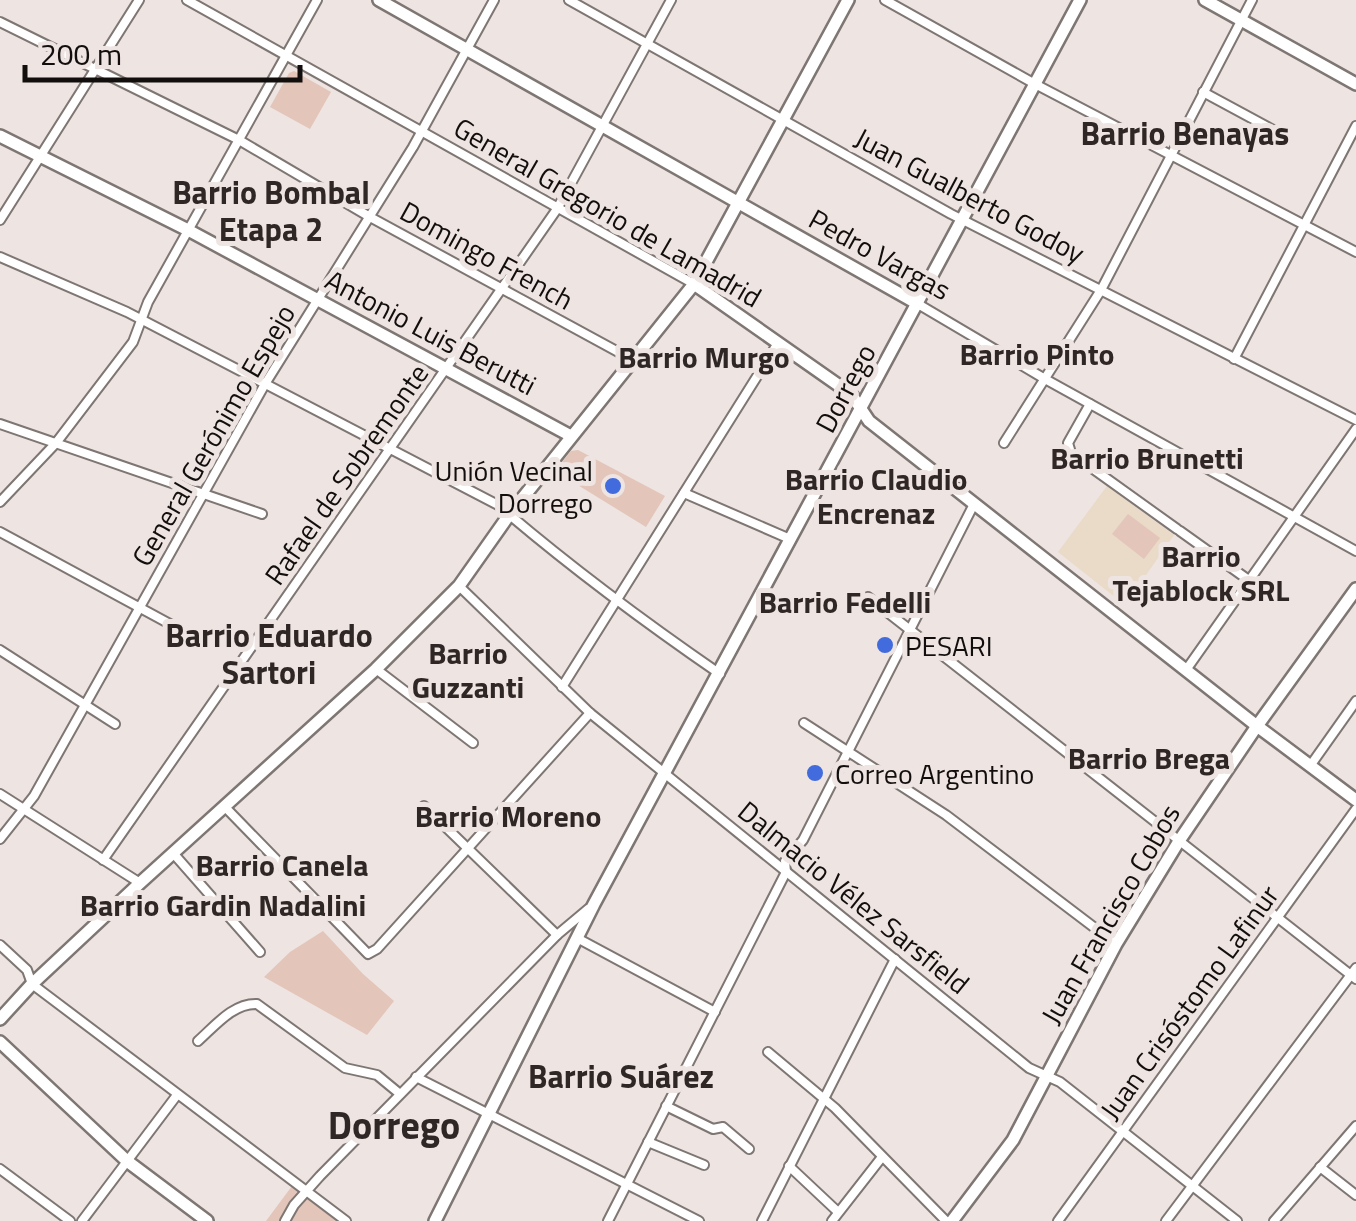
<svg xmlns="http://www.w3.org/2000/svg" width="1356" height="1221" viewBox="0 0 1356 1221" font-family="'Titillium Web',sans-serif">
	<rect width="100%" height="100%" fill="#eee4e1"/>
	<path fill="#eadac8" d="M1107,486L1174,535L1125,605L1058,552Z"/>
	<g fill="#e3c5ba">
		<path d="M294,71L331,92L310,129L270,107L289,73Z"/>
		<path d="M578,450L665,496L646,527L555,471L571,451Z"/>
		<path d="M1128,514L1160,538L1144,559L1112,534Z"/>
		<path d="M323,931L363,974L394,1001L367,1035L264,977L290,952Z"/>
		<path d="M295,1182L346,1221H266Z"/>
	</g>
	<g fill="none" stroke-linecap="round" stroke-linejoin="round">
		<g stroke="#7e7673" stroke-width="12">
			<g id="street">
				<path d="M187,0L694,284"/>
				<path d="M569,0L951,214L1356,420"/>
				<path d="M885,0L1035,84L1356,252"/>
				<path d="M0,22L239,140L370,217L633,360"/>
				<path d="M1203,92L1277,132"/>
				<path d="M0,220L139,0"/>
				<path d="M0,257L127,312L498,505C569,566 643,621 720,674"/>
				<path d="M918,304L1045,379L1356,551"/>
				<path d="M1234,359L1356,126"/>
				<path d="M1090,404L1068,443L1071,453L1177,529"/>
				<path d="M0,424L262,514"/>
				<path d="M1004,443L1101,290L1252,0"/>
				<path d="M684,493L790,539"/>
				<path d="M0,502L56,443L133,342L148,302L317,0"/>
				<path d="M1180,531L1250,581"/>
				<path d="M0,532L181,630"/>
				<path d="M459,586L590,713L1029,1068L1060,1082L1237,1221"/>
				<path d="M868,597L1356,979"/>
				<path d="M0,650L115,724"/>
				<path d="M376,669L473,743"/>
				<path d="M1186,670L1356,429"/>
				<path d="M562,687L778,343"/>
				<path d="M804,723L946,815L1116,944"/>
				<path d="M1310,766L1356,701"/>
				<path d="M0,794L140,883"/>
				<path d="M424,806L557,935"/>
				<path d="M225,807L368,954L377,949L590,713"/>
				<path d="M0,839L34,796L265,384L413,147L494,0"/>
				<path d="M173,853L260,952"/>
				<path d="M103,860L557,209L671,0"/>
				<path d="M577,938L715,1012"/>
				<path d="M0,945L27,970L32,984L346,1221"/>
				<path d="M198,1041C215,1026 233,1003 257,1004L345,1068L377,1075L400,1094"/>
				<path d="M768,1052L835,1108L946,1221"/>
				<path d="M416,1077L699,1221"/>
				<path d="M666,1106L713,1129L723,1127L749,1149"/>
				<path d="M648,1142L704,1165"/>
				<path d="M789,1166L838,1212"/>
				<path d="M1320,1167L1356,1195"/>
				<path d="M0,1169L70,1221"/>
				<path d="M82,1221L177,1095"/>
				<path d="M285,1221L294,1205L320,1176L557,935L588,909"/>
				<path d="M608,1221L786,872L785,861L803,840L974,504"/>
				<path d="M762,1221L895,959"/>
				<path d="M832,1221L882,1157"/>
				<path d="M1058,1221L1356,809"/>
				<path d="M1166,1221L1356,968"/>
				<path d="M1274,1221L1356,1126"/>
			</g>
		</g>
		<g stroke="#7e7673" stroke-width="16">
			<g id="secondary">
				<path d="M379,0L918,304"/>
				<path d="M1205,0L1356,84"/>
				<path d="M0,136L188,230L571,436"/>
				<path d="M694,284L851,394L869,421L1257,726L1356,800"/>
				<path d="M0,1019L32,984L140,883L376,669L459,586L509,515L694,284L848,0"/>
				<path d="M0,1042L127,1161L207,1221"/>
				<path d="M435,1221L594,904L1080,0"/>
				<path d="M952,1221L1013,1140L1116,944L1179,841L1257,726L1356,589"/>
			</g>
		</g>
		<use href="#street" stroke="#fff" stroke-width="8"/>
		<use href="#secondary" stroke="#fff" stroke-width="11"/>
	</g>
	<g fill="#426bdd" stroke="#eee4e1" stroke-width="4">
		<circle cx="613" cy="486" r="10"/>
		<circle cx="885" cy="645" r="10"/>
		<circle cx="815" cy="773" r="10"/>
	</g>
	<g text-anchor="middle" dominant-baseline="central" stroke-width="10" stroke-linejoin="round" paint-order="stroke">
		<g font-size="28" fill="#110e0d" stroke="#eee4e1">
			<text transform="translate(970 195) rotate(28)">Juan Gualberto Godoy</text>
			<text transform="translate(608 212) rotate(30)">General Gregorio de Lamadrid</text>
			<text transform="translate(880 254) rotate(29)">Pedro Vargas</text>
			<text transform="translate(487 255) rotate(29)">Domingo French</text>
			<text transform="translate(431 332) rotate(28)">Antonio Luis Berutti</text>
			<text transform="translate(845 388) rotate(-62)">Dorrego</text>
			<text transform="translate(213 435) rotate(-60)">General Gerónimo Espejo</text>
			<text transform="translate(346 474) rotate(-55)">Rafael de Sobremonte</text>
			<text transform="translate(854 897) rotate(39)">Dalmacio Vélez Sarsfield</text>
			<text transform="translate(1110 914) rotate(-60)">Juan Francisco Cobos</text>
			<text transform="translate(1189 1002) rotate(-54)">Juan Crisóstomo Lafinur</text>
		</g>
		<g font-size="28" fill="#110e0d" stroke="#eee4e1" text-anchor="start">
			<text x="593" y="470" text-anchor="end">Unión Vecinal<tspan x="593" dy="32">Dorrego</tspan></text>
			<text x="905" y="645">PESARI</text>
			<text x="835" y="773">Correo Argentino</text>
		</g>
		<g font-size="30" font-weight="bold" fill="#2f2725" stroke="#eee4e1">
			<text x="1037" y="354">Barrio Pinto</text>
			<text x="704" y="357">Barrio Murgo</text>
			<text x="1147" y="458">Barrio Brunetti</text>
			<text x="876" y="479">Barrio Claudio<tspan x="876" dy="34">Encrenaz</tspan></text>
			<text x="1201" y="556">Barrio<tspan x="1201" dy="34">Tejablock SRL</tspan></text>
			<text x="845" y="602">Barrio Fedelli</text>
			<text x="468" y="653">Barrio<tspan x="468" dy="34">Guzzanti</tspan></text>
			<text x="1149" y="758">Barrio Brega</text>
			<text x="508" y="816">Barrio Moreno</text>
			<text x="282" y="865">Barrio Canela</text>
			<text x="223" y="905">Barrio Gardin Nadalini</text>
		</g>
		<g font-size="32" font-weight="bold" fill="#2f2725" stroke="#eee4e1">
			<text x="1185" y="133">Barrio Benayas</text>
			<text x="271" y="192">Barrio Bombal<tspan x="271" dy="37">Etapa 2</tspan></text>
			<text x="269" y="635">Barrio Eduardo<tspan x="269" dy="37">Sartori</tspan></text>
			<text x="621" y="1076">Barrio Suárez</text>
		</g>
		<g font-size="38" font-weight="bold" fill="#2f2725" stroke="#eee4e1">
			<text x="394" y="1125">Dorrego</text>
		</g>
	</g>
	<path d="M25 65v15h275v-15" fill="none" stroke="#110e0d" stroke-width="5"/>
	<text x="40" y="65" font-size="30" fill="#110e0d" stroke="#eee4e1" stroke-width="8" paint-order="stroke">200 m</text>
</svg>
